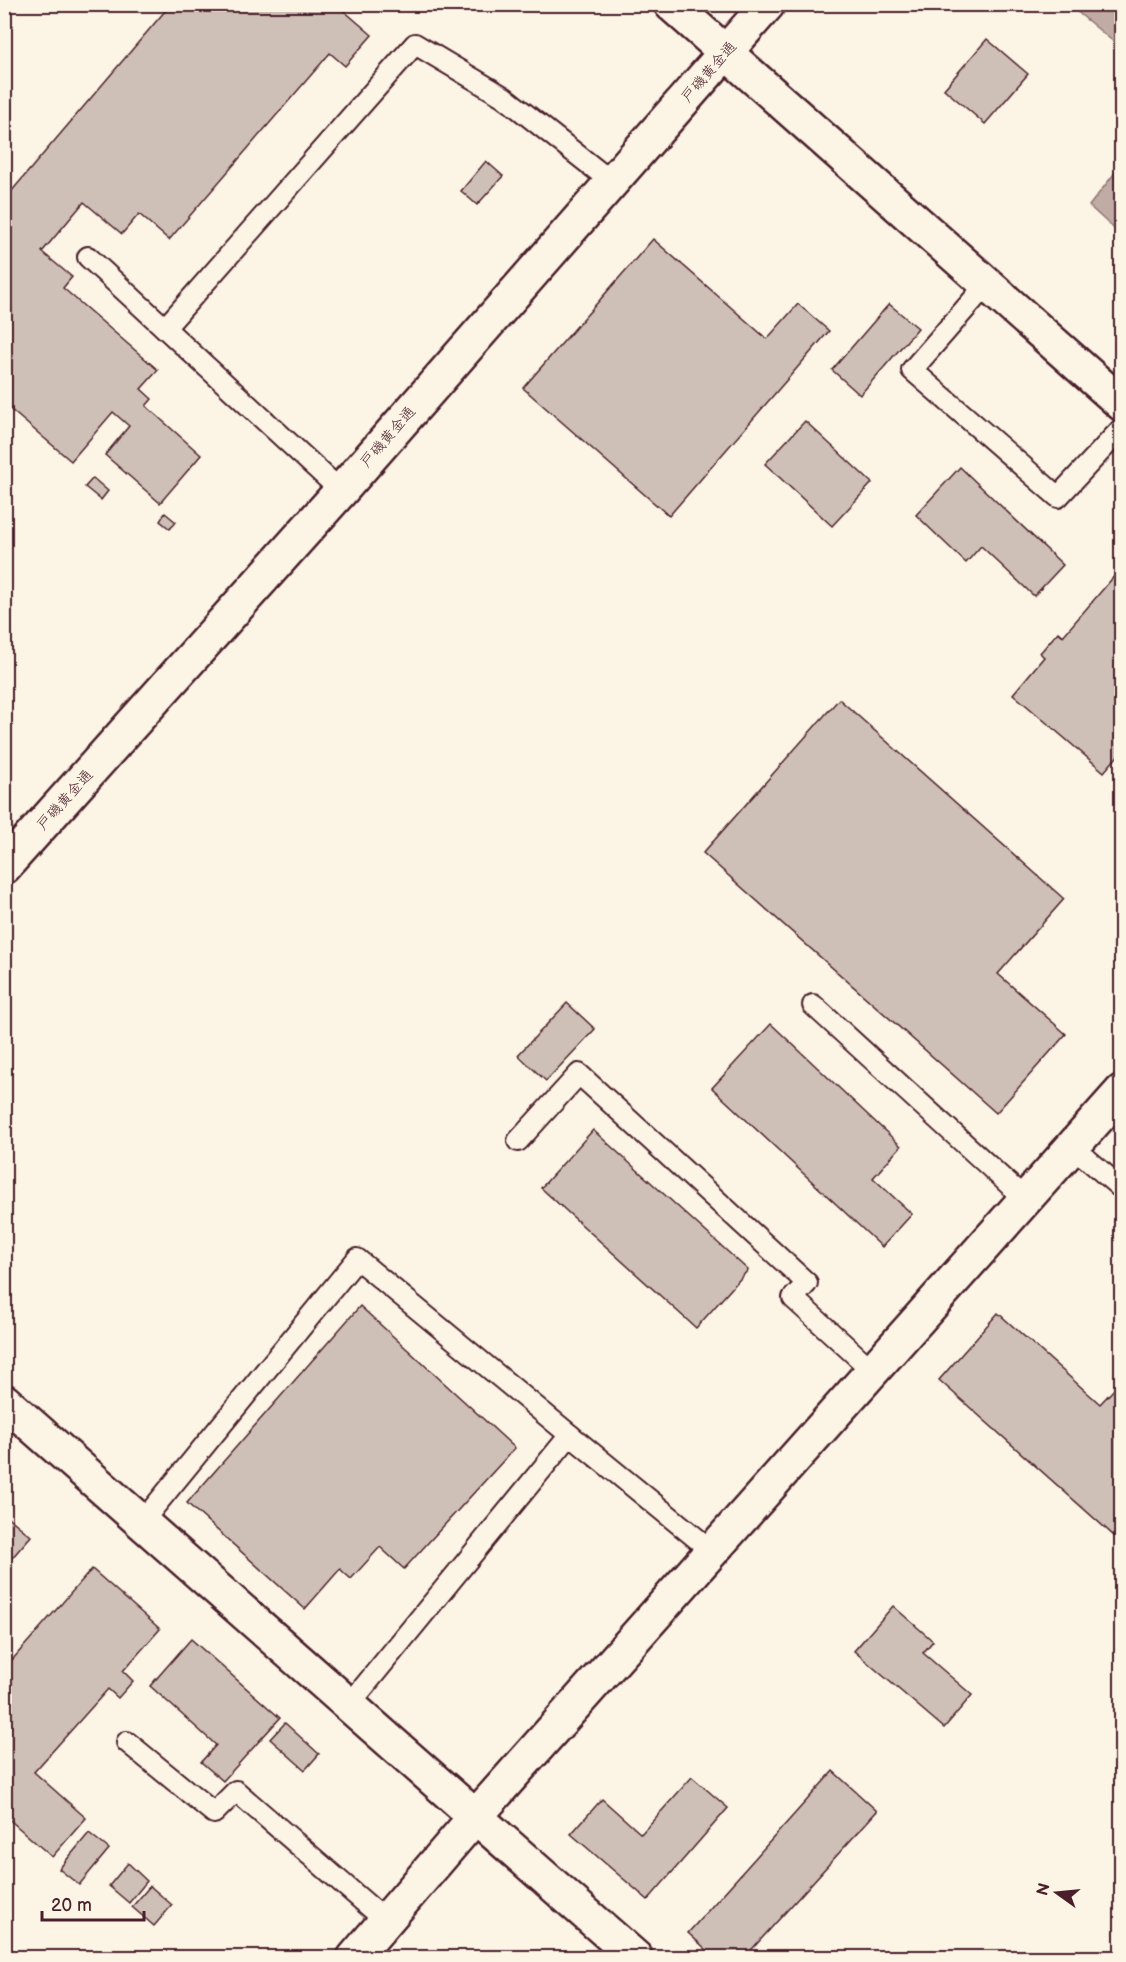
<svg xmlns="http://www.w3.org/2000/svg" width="1126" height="1962" viewBox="0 0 1126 1962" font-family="'Balsamiq Sans','Klee One',sans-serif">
	<rect width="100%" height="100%" fill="#fcf5e5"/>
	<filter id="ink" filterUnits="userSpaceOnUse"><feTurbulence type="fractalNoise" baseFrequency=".0167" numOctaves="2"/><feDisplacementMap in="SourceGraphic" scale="12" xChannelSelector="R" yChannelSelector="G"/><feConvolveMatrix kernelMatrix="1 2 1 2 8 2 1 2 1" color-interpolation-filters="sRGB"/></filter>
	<g filter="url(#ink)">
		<g fill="#c0aca5" stroke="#917474" stroke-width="1.5">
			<path d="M1069,5H1121V48Z"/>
			<path d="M1121,165V235L1089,206Z"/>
		</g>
		<g fill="#cfc0b7" stroke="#4a1f2b" stroke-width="1.5">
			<path d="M171,4H336L372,35L345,66L330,53L169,240L139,214L122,234L84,202L42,252L72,277L63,288L158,370L141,389L152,399L146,406L201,455L160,503L105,455L129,426L113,412L71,461L4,404V200Z"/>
			<path d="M987,39L1028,74L985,124L944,89Z"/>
			<path d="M486,161L503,176L477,205L461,191Z"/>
			<path d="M653,239L767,339L798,304L829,331L669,516L523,388Z"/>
			<path d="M889,304L918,328L860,395L832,370Z"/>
			<path d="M805,421L872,483L832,526L765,464Z"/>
			<path d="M960,467L1063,565L1034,596L981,546L966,563L916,515Z"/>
			<path d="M93,478L108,491L101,500L85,487Z"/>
			<path d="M165,513L176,522L170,529L160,521Z"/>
			<path d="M1122,567V751L1104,772L1013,694L1044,657L1040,653L1058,632L1063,636Z"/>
			<path d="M839,699L1064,899L998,974L1066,1034L996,1113L703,853Z"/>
			<path d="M567,1003L595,1029L546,1081L518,1055Z"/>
			<path d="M771,1024L901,1146L873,1178L912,1214L882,1247L712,1088Z"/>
			<path d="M593,1130L748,1270L696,1328L541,1188Z"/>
			<path d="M360,1306L515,1448L404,1569L380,1547L351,1579L340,1569L305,1609L187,1503Z"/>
			<path d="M998,1313L1100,1404L1119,1384L1122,1386V1543L939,1380Z"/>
			<path d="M4,1514L31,1536L4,1567Z"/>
			<path d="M92,1569L160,1629L123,1671L133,1681L118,1698L108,1689L34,1772L86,1818L52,1857L4,1815V1669Z"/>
			<path d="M893,1606L933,1641L923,1653L972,1695L944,1728L854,1651Z"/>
			<path d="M191,1639L280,1718L223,1781L201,1762L216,1745L150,1686Z"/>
			<path d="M285,1723L319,1754L305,1770L270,1739Z"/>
			<path d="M833,1771L877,1811L744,1958H716L688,1933Z"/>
			<path d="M692,1777L728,1808L648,1900L571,1834L602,1799L641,1834Z"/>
			<path d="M89,1833L109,1849L79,1885L59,1869Z"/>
			<path d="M128,1863L147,1881L129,1903L109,1886Z"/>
			<path d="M150,1886L172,1905L154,1926L132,1907Z"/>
		</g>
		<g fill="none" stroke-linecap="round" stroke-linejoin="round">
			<g stroke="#4a1f2b" stroke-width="24">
				<g id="lane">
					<path d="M88,257L341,491"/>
					<path d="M986,285L912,370L1058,497L1122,428"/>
					<path d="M165,328L415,44L504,97L613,183"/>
					<path d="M813,1005L1025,1199"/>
					<path d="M518,1141L579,1074L807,1283L793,1298L873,1371"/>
					<path d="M1072,1146L1122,1189"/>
					<path d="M142,1522L357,1259L570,1435"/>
					<path d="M349,1705L570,1435L712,1551"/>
					<path d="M127,1742L214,1813L236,1791L386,1921"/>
				</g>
			</g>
			<g stroke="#4a1f2b" stroke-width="38">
				<g id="secondary">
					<path d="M671,4L1122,404"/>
					<path d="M4,867L341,491L768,4"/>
					<path d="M4,1401L636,1958"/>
					<path d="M354,1958L475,1817L1122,1091"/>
				</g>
			</g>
			<use href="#lane" stroke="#fcf5e5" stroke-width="20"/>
			<use href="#secondary" stroke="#fcf5e5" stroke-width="33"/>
		</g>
	</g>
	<g text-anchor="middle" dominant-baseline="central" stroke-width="4.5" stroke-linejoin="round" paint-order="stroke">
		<g font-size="15" fill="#4a1f2b" stroke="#fcf5e5">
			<text transform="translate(709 72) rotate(-49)">戸磯黄金通</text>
			<text transform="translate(388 437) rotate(-49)">戸磯黄金通</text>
			<text transform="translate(65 800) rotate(-48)">戸磯黄金通</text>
		</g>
	</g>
	<rect width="1126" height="1962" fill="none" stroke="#fcf5e5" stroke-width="24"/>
	<rect x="12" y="12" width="1102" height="1938" fill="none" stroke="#4a1f2b" stroke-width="2" filter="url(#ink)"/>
	<g transform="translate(1057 1893) rotate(285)" stroke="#fcf5e5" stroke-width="4.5" paint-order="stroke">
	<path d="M0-4.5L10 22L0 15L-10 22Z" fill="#4a1f2b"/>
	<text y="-9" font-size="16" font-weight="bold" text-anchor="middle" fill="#4a1f2b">N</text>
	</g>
	<path d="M42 1911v9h102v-9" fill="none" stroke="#4a1f2b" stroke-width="3"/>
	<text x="51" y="1911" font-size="18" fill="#4a1f2b" stroke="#fcf5e5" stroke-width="4.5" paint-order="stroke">20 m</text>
</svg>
